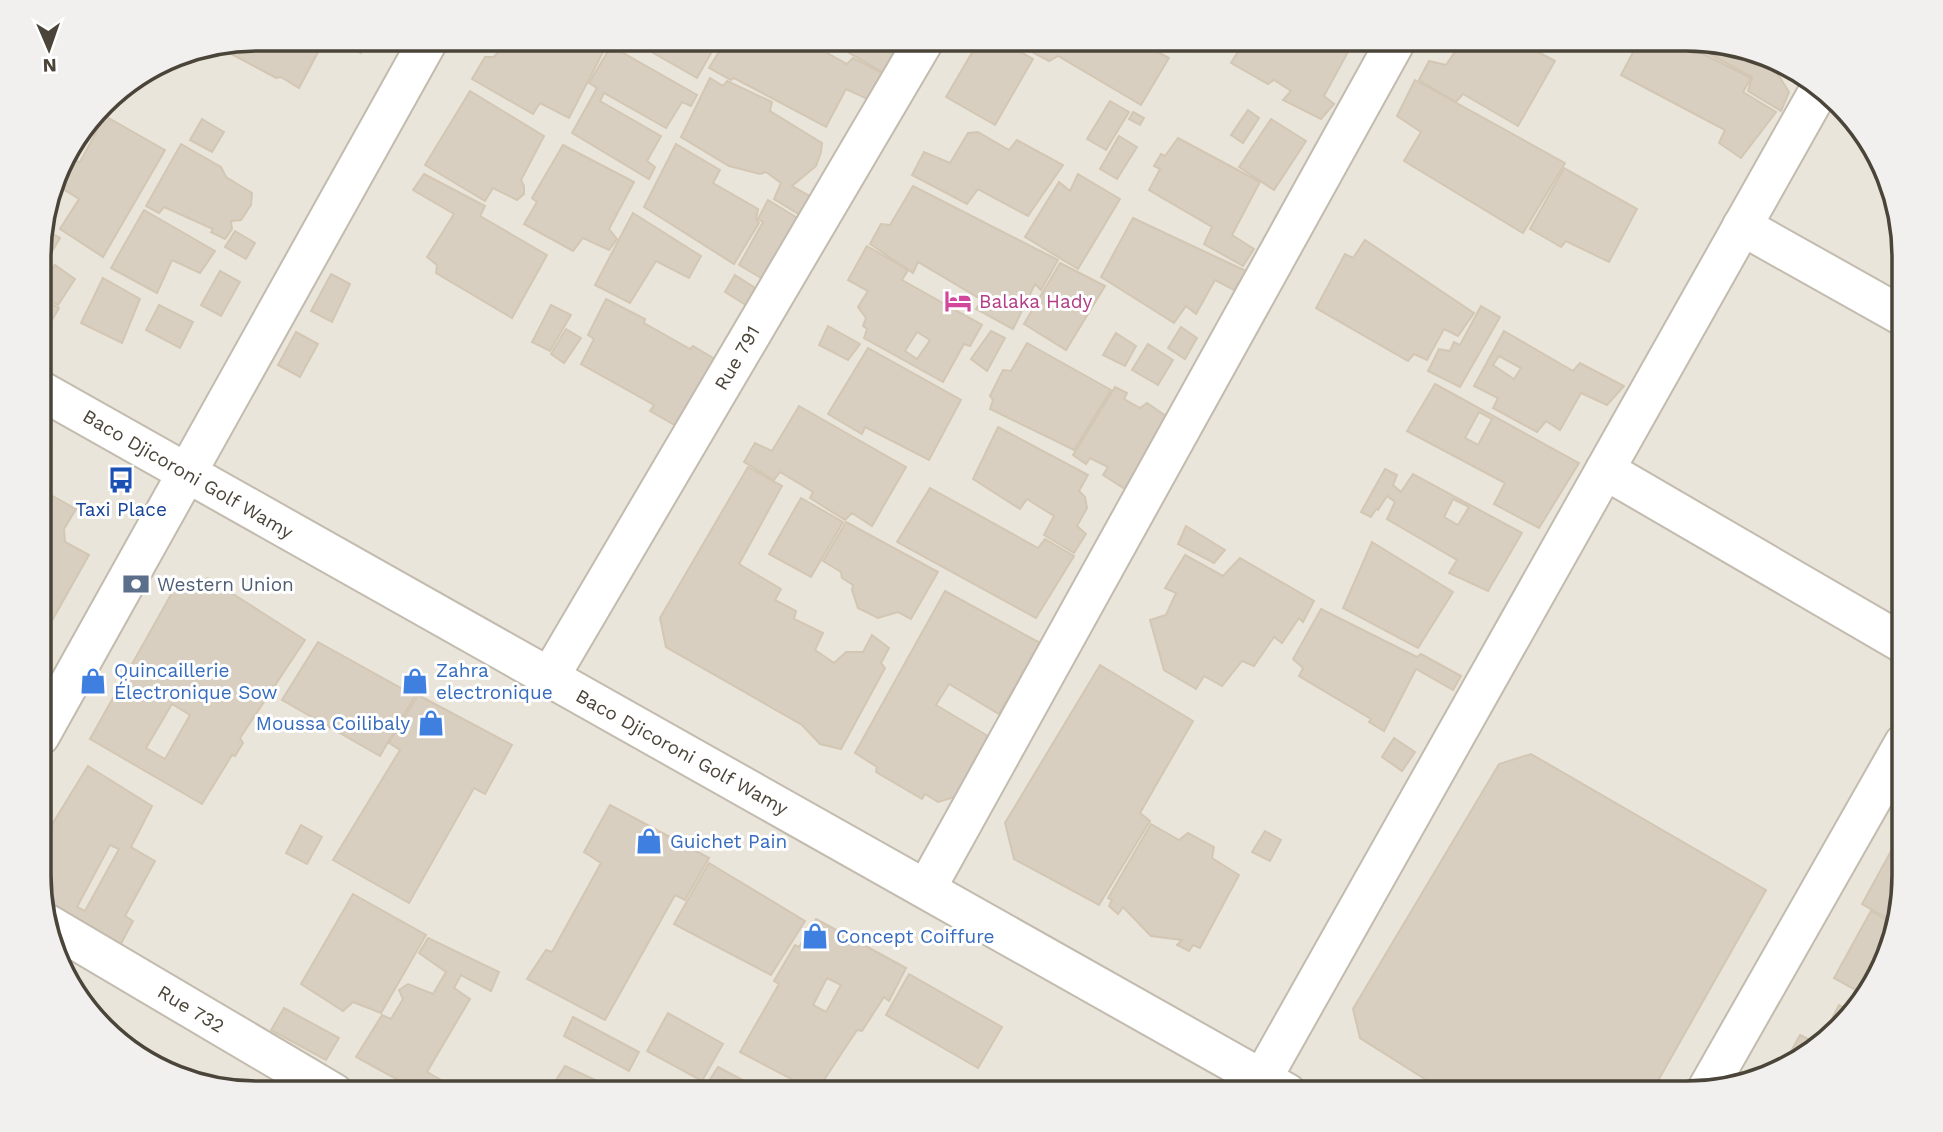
<svg xmlns="http://www.w3.org/2000/svg" width="1943" height="1132" viewBox="0 0 1943 1132" font-family="'Work Sans',sans-serif">
	<rect width="100%" height="100%" fill="#f6f3ec"/>
	<path fill="#eae5da" d="M257,39H1687L1796,68L1868,136L1904,242V889L1875,985L1796,1064L1700,1093H256L147,1064L75,996L40,903V229L61,160L113,93L174,55Z"/>
	<g fill="#d8cfc1" stroke="#d3c7b4" stroke-width="2" fill-rule="evenodd">
		<path d="M255,39V42L267,49L274,44L278,39H368L361,53L325,39L299,88L281,77L276,78L224,50L223,45Z"/>
		<path d="M509,39H584V40L603,52L569,118L540,103L533,114L472,79L485,57H494Z"/>
		<path d="M629,39H719L697,78Z"/>
		<path d="M727,39H802L847,64L853,58L886,75L874,102L846,89L826,127L734,78L731,80L709,68Z"/>
		<path d="M840,39H868L894,55L884,73L841,48L844,41Z"/>
		<path d="M980,39H997L1033,59L995,125L946,97Z"/>
		<path d="M1008,39H1134L1169,58L1141,105L1058,56L1049,61Z"/>
		<path d="M1172,39H1202L1194,52Z"/>
		<path d="M1246,39H1324L1348,52L1324,96L1334,104L1321,119L1283,100L1291,91L1274,80L1268,84L1231,63Z"/>
		<path d="M1475,39H1514L1555,61L1518,126L1463,94L1456,102L1419,80L1429,61L1446,65L1463,40L1470,46Z"/>
		<path d="M1640,39H1674L1751,78L1743,92L1776,112L1741,158L1719,143L1725,130L1621,75Z"/>
		<path d="M1682,39L1781,64L1776,71L1789,92L1781,111L1748,91L1752,77Z"/>
		<path d="M611,46L697,95L691,106L682,102L666,128L604,93L600,101L661,136L647,161L655,167L649,179L572,133L597,88L589,83Z"/>
		<path d="M710,78L723,86L727,81L772,102L770,111L822,143L821,152L816,166L792,186L817,200L805,218L774,199L781,183L766,172L760,174L729,166L681,137Z"/>
		<path d="M1415,80L1565,163L1523,233L1404,161L1421,132L1397,116Z"/>
		<path d="M470,91L544,136L521,180L524,186V194L517,200L493,188L485,201L425,165Z"/>
		<path d="M1110,101L1129,112L1106,150L1087,139Z"/>
		<path d="M1248,110L1259,118L1243,143L1231,135Z"/>
		<path d="M1133,112L1144,118L1140,125L1129,119Z"/>
		<path d="M105,116L165,150L103,257L60,229L79,199L58,186L74,161L80,162Z"/>
		<path d="M202,119L224,132L212,152L190,140Z"/>
		<path d="M1271,119L1306,141L1274,190L1239,167Z"/>
		<path d="M978,132L1009,150L1017,140L1063,165L1028,216L978,189L967,204L912,175L924,152L950,163L968,133Z"/>
		<path d="M1119,136L1137,147L1117,179L1100,169Z"/>
		<path d="M1178,138L1260,182L1232,235L1254,249L1243,266L1204,244L1212,227L1149,190L1160,169L1154,166L1161,154L1165,156Z"/>
		<path d="M181,144L221,167L226,177L252,193L251,205L241,220L231,221L232,229L225,239L211,232L213,229L164,207L159,213L146,206Z"/>
		<path d="M676,144L720,170L713,183L758,209L756,219L759,223L734,264L644,207Z"/>
		<path d="M563,145L634,182L609,229L617,239L609,250L583,238L573,251L524,224L537,202L532,198Z"/>
		<path d="M1564,168L1637,209L1609,262L1566,241L1561,247L1530,229Z"/>
		<path d="M424,174L485,206L480,216L547,255L512,318L436,273L437,265L427,257L454,214L413,190Z"/>
		<path d="M1078,174L1120,199L1078,269L1025,237L1059,182L1070,191Z"/>
		<path d="M913,186L1058,260L1041,290L1035,284L1013,329L976,309L982,300L918,262L913,273L870,244L881,224L890,225Z"/>
		<path d="M768,200L809,225L775,286L739,265L763,222L758,219Z"/>
		<path d="M144,210L215,251L200,273L172,260L157,293L111,268Z"/>
		<path d="M633,213L701,256L689,278L656,261L630,303L595,285Z"/>
		<path d="M1133,218L1246,271L1234,290L1215,280L1196,314L1186,306L1174,323L1101,277Z"/>
		<path d="M41,227L60,238L48,258L40,254Z"/>
		<path d="M235,231L255,243L246,259L225,247Z"/>
		<path d="M1365,240L1474,313L1458,336L1444,329L1427,360L1414,354L1408,361L1316,308L1345,254L1353,258Z"/>
		<path d="M867,246L908,270L902,280L982,325L970,346L964,344L943,382L864,338L867,329L863,326L866,318L858,307L868,291L848,280ZM917,332L930,340L917,359L905,351Z"/>
		<path d="M40,257L52,265L40,282Z"/>
		<path d="M1060,263L1105,286L1066,350L1024,324Z"/>
		<path d="M55,265L75,279L58,305L40,294V287Z"/>
		<path d="M220,271L240,282L221,316L201,305Z"/>
		<path d="M331,274L350,284L332,322L311,311Z"/>
		<path d="M735,275L760,291L749,307L725,292Z"/>
		<path d="M103,278L140,299L122,343L81,323Z"/>
		<path d="M40,297L59,308L49,325L40,320Z"/>
		<path d="M606,299L645,319L644,323L690,349L693,346L715,359L692,401L687,404L697,412L687,432L650,411L654,405L581,364L594,339L588,335Z"/>
		<path d="M159,305L193,322L180,348L146,330Z"/>
		<path d="M551,305L571,315L550,351L532,342Z"/>
		<path d="M1481,306L1500,317L1460,387L1428,371L1439,349L1450,351L1454,342L1460,345Z"/>
		<path d="M828,326L860,344L848,360L819,345Z"/>
		<path d="M1181,327L1197,338L1185,359L1168,348Z"/>
		<path d="M566,329L581,338L564,363L551,354Z"/>
		<path d="M991,331L1005,338L987,371L971,359Z"/>
		<path d="M1504,331L1573,371L1580,363L1624,386L1607,405L1581,393L1560,430L1546,421L1537,432L1493,408L1498,398L1474,386ZM1499,356L1521,368L1514,379L1493,365Z"/>
		<path d="M296,332L318,344L300,377L278,365Z"/>
		<path d="M1116,333L1136,346L1125,366L1103,355Z"/>
		<path d="M1027,343L1111,390L1074,450L990,409L993,400L990,396L1003,370L1011,371Z"/>
		<path d="M1148,344L1173,360L1158,385L1132,370Z"/>
		<path d="M868,348L961,400L929,460L865,427L862,434L828,414Z"/>
		<path d="M1435,384L1579,463L1539,528L1494,504L1505,483L1407,431ZM1479,412L1492,419L1478,445L1465,438Z"/>
		<path d="M1115,387L1127,393L1124,399L1140,408L1147,403L1166,416L1125,489L1103,475L1108,467L1090,458L1086,464L1073,455Z"/>
		<path d="M799,406L906,467L872,526L852,513L845,520L810,498L813,492L780,472L774,480L744,462L755,443L772,451Z"/>
		<path d="M998,427L1088,475L1079,491L1085,497L1087,508L1077,526L1086,534L1074,553L1044,535L1054,516L1027,499L1020,509L973,479Z"/>
		<path d="M748,467L782,486L739,564L781,589L775,600L796,611L794,619L823,633L815,650L834,663L846,652H863L872,635L889,648L881,663L885,668L841,749L820,744L802,725L666,647L660,618Z"/>
		<path d="M1385,469L1397,475L1393,485L1401,492L1413,474L1522,533L1488,591L1449,573L1457,560L1387,519L1395,502L1387,496L1378,510L1376,509L1371,517L1361,512ZM1453,499L1469,507L1458,525L1444,517Z"/>
		<path d="M930,488L1038,548L1045,539L1074,556L1036,618L897,542Z"/>
		<path d="M40,489L76,509L64,529L65,542L89,555L40,642Z"/>
		<path d="M801,498L843,522L811,577L769,554Z"/>
		<path d="M846,522L938,572L911,619L898,612L878,618L858,608L852,590L853,585L842,578L841,572L823,561Z"/>
		<path d="M1186,526L1225,550L1214,563L1178,544Z"/>
		<path d="M1372,542L1453,592L1418,648L1343,608Z"/>
		<path d="M1185,555L1223,576L1240,558L1314,601L1303,622L1299,618L1282,643L1274,637L1254,666L1242,661L1222,686L1204,676L1196,689L1164,670L1150,620L1166,615L1176,593L1165,588Z"/>
		<path d="M208,578L305,640L240,738L243,743L235,756L232,755L202,804L90,739L173,591ZM172,704L190,715L165,759L146,748Z"/>
		<path d="M945,591L1040,643L999,714L949,684L936,705L988,736L955,797L938,802L925,794L922,799L876,772L877,767L855,753Z"/>
		<path d="M1321,609L1417,657L1421,654L1461,676L1453,690L1416,669L1384,731L1369,722L1371,719L1299,676L1303,668L1293,659Z"/>
		<path d="M318,642L415,696L380,756L282,700Z"/>
		<path d="M1100,665L1193,721L1140,813L1150,821L1099,905L1014,859L1005,823Z"/>
		<path d="M418,695L512,745L485,794L474,788L409,903L333,860L400,750L389,743Z"/>
		<path d="M1394,738L1415,752L1402,771L1382,757Z"/>
		<path d="M1531,754L1766,890L1651,1093H1447L1360,1038L1353,1009L1499,764Z"/>
		<path d="M88,766L152,806L131,847L155,861L125,916L133,921L117,951L42,907L40,903V844ZM110,845L119,849L85,911L77,907Z"/>
		<path d="M610,805L709,858L685,900L675,895L605,1020L527,979L546,950L552,952L601,863L584,852Z"/>
		<path d="M1151,824L1179,840L1188,833L1214,847L1212,858L1239,875L1200,948L1193,945L1189,951L1177,945L1182,940L1151,936L1123,907L1118,914L1109,906L1112,900L1108,898Z"/>
		<path d="M301,825L322,837L307,864L286,853Z"/>
		<path d="M1265,831L1281,840L1270,861L1252,852Z"/>
		<path d="M1901,833L1904,835V889L1894,922L1862,904Z"/>
		<path d="M709,863L805,921L771,975L674,924Z"/>
		<path d="M353,894L426,935L381,1013L353,1002L343,1011L301,984Z"/>
		<path d="M1871,911L1893,924L1875,985L1865,995L1834,978Z"/>
		<path d="M816,919L906,968L889,1001L884,997L862,1031L857,1030L816,1092L740,1052L779,984L774,981L795,945L799,947ZM827,978L841,985L826,1012L813,1005Z"/>
		<path d="M428,938L499,972L491,991L461,975L454,988L470,999L427,1072L443,1081L436,1093H406L407,1091L401,1086L400,1081L356,1057L382,1015L391,1019L403,999L399,990L408,984L433,994L446,972L419,953Z"/>
		<path d="M909,974L1002,1027L978,1068L886,1015Z"/>
		<path d="M1839,1005L1849,1011L1822,1038Z"/>
		<path d="M284,1008L339,1038L326,1060L271,1030Z"/>
		<path d="M668,1013L723,1044L702,1081L647,1051Z"/>
		<path d="M573,1017L639,1052L629,1071L564,1036Z"/>
		<path d="M1800,1035L1816,1043L1801,1059L1790,1053Z"/>
		<path d="M565,1066L623,1093H548Z"/>
		<path d="M718,1067L767,1093H678L685,1081L703,1090Z"/>
		<path d="M191,1070L212,1081L188,1075Z"/>
	</g>
	<g fill="none" stroke-linecap="round" stroke-linejoin="round">
		<g stroke="#c2bbae" stroke-width="42">
			<g id="minor">
				<path d="M1742,226L1904,317"/>
				<path d="M1605,470L1904,644"/>
				<path d="M549,678L925,39"/>
				<path d="M40,736L429,39"/>
				<path d="M926,889L1397,39"/>
				<path d="M48,924L334,1093"/>
				<path d="M1706,1091L1904,743"/>
				<path d="M1254,1093L1819,90"/>
			</g>
		</g>
		<g stroke="#c2bbae" stroke-width="42">
			<path id="tertiary" d="M40,390L1287,1093"/>
		</g>
		<use href="#minor" stroke="#fff" stroke-width="38"/>
		<use href="#tertiary" stroke="#fff" stroke-width="38"/>
	</g>
	<defs>
		<g id="hotel-bare" transform="scale(2.1)"><path d="M-6-4.5h1.5V1H6V5H4.5V3h-9V5H-6ZM-4 0a1.8 1.8 0 1 1 3.6 0ZM.5 0V-2.5h3Q6-2.5 6 0Z" fill="#d1479c" stroke="#fff" stroke-width="2.5" paint-order="stroke"/></g>
		<g id="bus-bare" transform="scale(2.1)"><path d="M-5-6H5V4H4V6H2V4H-2V6H-4V4H-5ZM-3.5-4V0h7V-4ZM-3.5 1.2v1.5H-2V1.2ZM2 1.2v1.5H3.5V1.2Z" fill="#1a4fb4" stroke="#fff" stroke-width="2.5" paint-order="stroke"/></g>
		<g id="bank-bare" transform="scale(2.1)"><path d="M-6-4H6V4H-6ZM0-2.3a2.3 2.3 0 1 0 0 4.6a2.3 2.3 0 1 0 0-4.6Z" fill="#5c6f8a" stroke="#fff" stroke-width="2.5" paint-order="stroke"/></g>
		<g id="shop-bare" transform="scale(2.1)"><path d="M-5-2.5h2.3a2.7 3.5 0 0 1 5.4 0H5L5.5 6h-11ZM-1.5-2.5h3a1.5 2.3 0 0 0-3 0Z" fill="#3f7fe0" stroke="#fff" stroke-width="2.5" paint-order="stroke"/></g>
	</defs>
	<g fill-rule="evenodd">
		<use href="#hotel-bare" x="958" y="301"/>
		<use href="#bus-bare" x="121" y="480"/>
		<use href="#bank-bare" x="136" y="584"/>
		<use href="#shop-bare" x="93" y="681"/>
		<use href="#shop-bare" x="415" y="681"/>
		<use href="#shop-bare" x="431" y="723"/>
		<use href="#shop-bare" x="649" y="841"/>
		<use href="#shop-bare" x="815" y="936"/>
	</g>
	<g text-anchor="middle" dominant-baseline="central" stroke-width="6" stroke-linejoin="round" paint-order="stroke">
		<g font-size="19" fill="#b23c85" stroke="#fff" text-anchor="start">
			<text x="979" y="301">Balaka Hady</text>
		</g>
		<g font-size="19" fill="#4b4439" stroke="#fff">
			<text transform="translate(737 358) rotate(-60)">Rue 791</text>
			<text transform="translate(188 474) rotate(30)">Baco Djicoroni Golf Wamy</text>
			<text transform="translate(682 752) rotate(29)">Baco Djicoroni Golf Wamy</text>
			<text transform="translate(191 1009) rotate(31)">Rue 732</text>
		</g>
		<g font-size="19" fill="#164399" stroke="#fff">
			<text x="121" y="509">Taxi Place</text>
		</g>
		<g font-size="19" fill="#4e5e75" stroke="#fff" text-anchor="start">
			<text x="157" y="584">Western Union</text>
		</g>
		<g font-size="19" fill="#366cbe" stroke="#fff" text-anchor="start">
			<text x="114" y="670">Quincaillerie<tspan x="114" dy="22">Électronique Sow</tspan></text>
			<text x="436" y="670">Zahra<tspan x="436" dy="22">electronique</tspan></text>
			<text x="410" y="723" text-anchor="end">Moussa Coilibaly</text>
			<text x="670" y="841">Guichet Pain</text>
			<text x="836" y="936">Concept Coiffure</text>
		</g>
	</g>
	<path d="M0 0H1943V1132H0ZM257 51H1686A206 206 0 0 1 1892 257V875A206 206 0 0 1 1686 1081H257A206 206 0 0 1 51 875V257A206 206 0 0 1 257 51Z" fill="#f1f0ef" fill-rule="evenodd"/>
	<path fill="none" stroke="#4b4439" stroke-width="3.5" d="M257 51H1686A206 206 0 0 1 1892 257V875A206 206 0 0 1 1686 1081H257A206 206 0 0 1 51 875V257A206 206 0 0 1 257 51Z"/>
	<g transform="translate(49 49) rotate(178)" stroke="#ffffff" stroke-width="5" paint-order="stroke">
	<path d="M0-5L12 26L0 18L-12 26Z" fill="#4b4439"/>
	<text y="-10" font-size="19" font-weight="bold" text-anchor="middle" fill="#4b4439">N</text>
	</g>
</svg>
